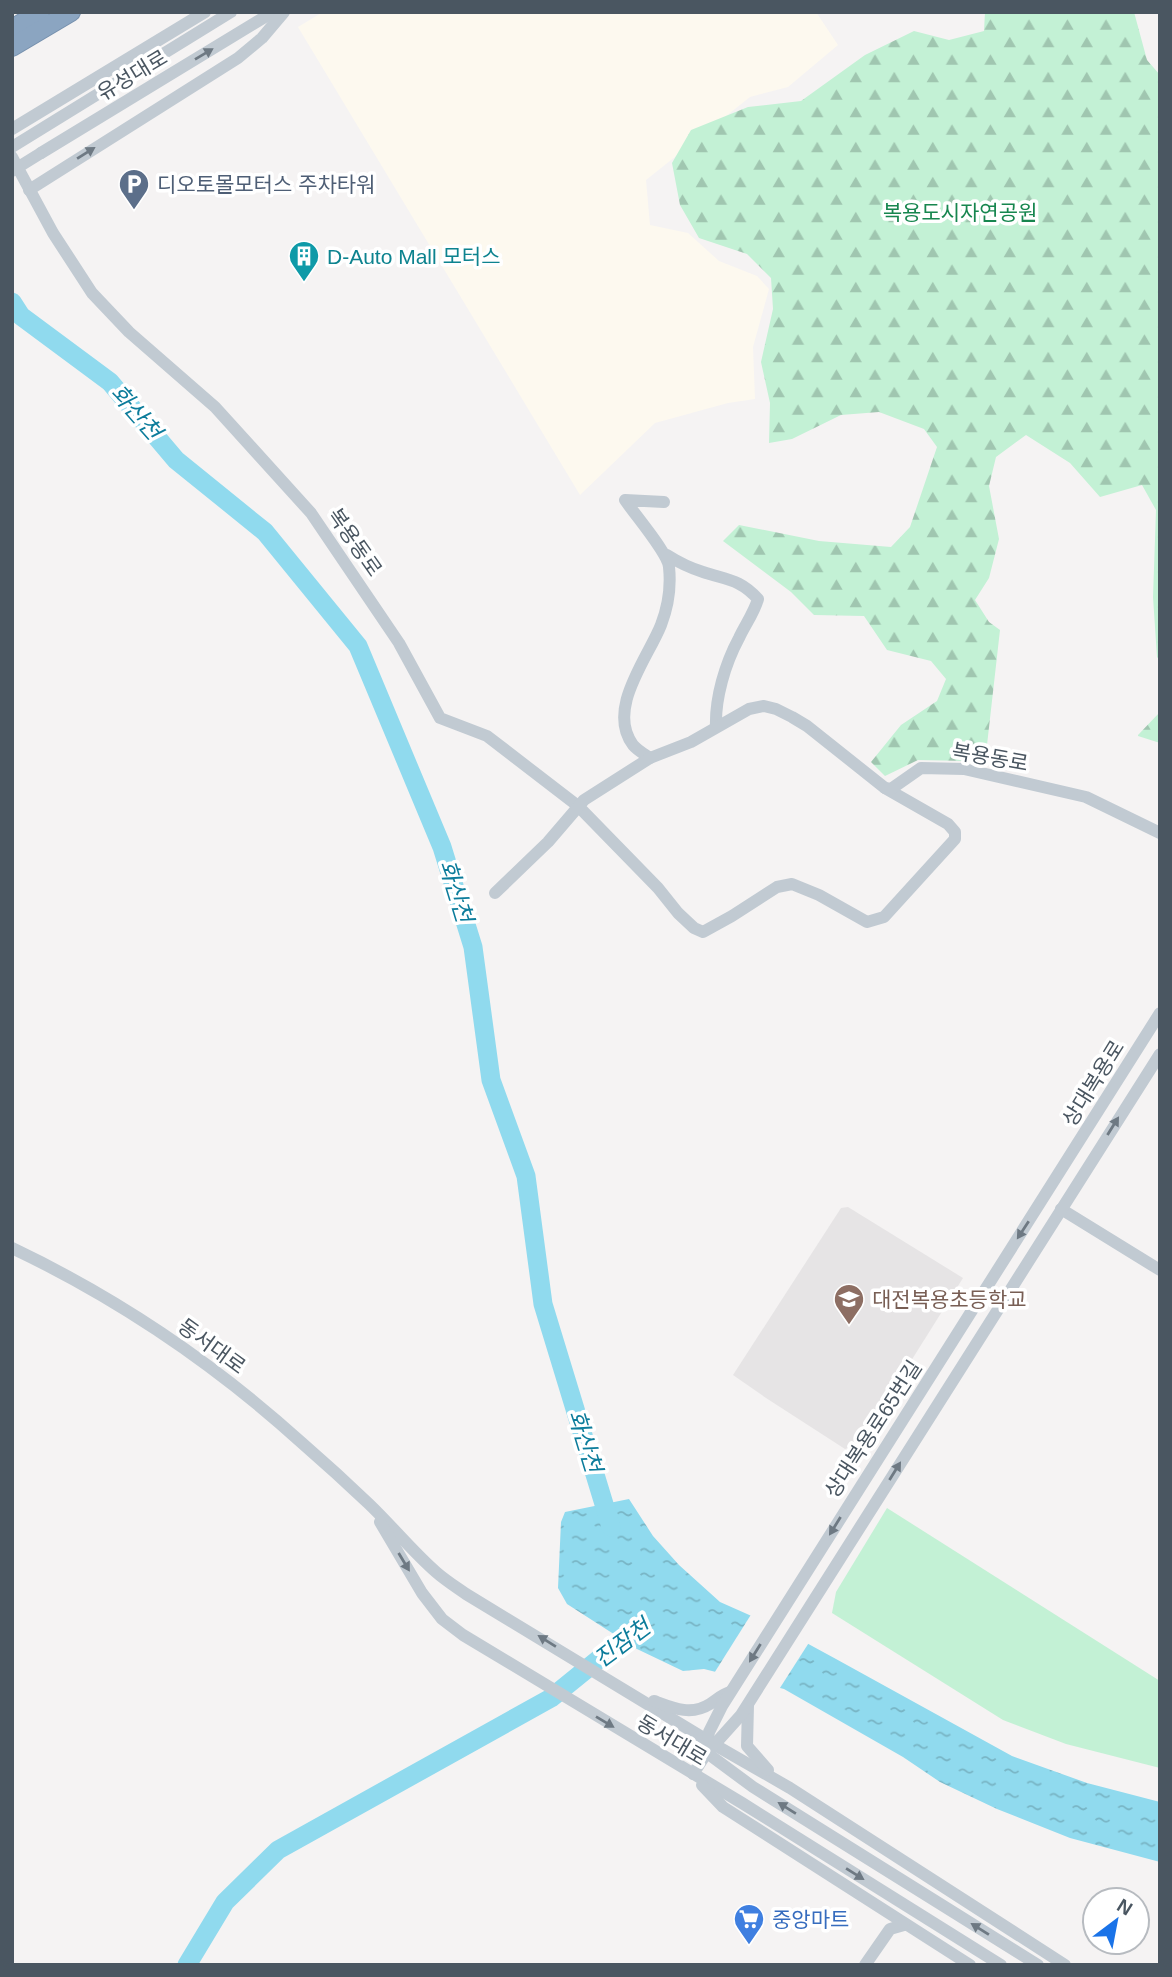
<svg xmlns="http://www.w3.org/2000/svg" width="1172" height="1977" viewBox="0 0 1172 1977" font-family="Helvetica,'Noto Sans KR',sans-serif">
	<defs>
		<pattern id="forest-firs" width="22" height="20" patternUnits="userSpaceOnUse" patternTransform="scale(1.75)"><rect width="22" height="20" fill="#c3f1d5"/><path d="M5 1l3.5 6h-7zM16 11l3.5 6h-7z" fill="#a0c6b0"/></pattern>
		<pattern id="water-ripples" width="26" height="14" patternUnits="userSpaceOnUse" patternTransform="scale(1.75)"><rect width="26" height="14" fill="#90daee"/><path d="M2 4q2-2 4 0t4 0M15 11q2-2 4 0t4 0" fill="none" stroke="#78b4c4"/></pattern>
	</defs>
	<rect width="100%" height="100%" fill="#f5f3f3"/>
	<path fill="#fdf9ef" d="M323,12H816L838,45L788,87L750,97L646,180L650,225L688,233L719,261L757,276L769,289L753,347L755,399L728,403L655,423L580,495L298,27Z"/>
	<path fill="#e6e4e5" d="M848,1207L963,1278L859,1444L845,1449L766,1398L733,1375L841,1208Z"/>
	<path fill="#c3f1d5" d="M887,1508L1160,1681V1768L1066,1744L1003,1720L832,1613L836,1592Z"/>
	<g fill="url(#forest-firs)">
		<path d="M985,12H1134L1147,60L1160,75V661L1157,657L1153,597L1156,510L1142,485L1100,497L1070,463L1026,435L996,457L989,486L999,539L989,578L975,600L989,622L1000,630L987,745L967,761L918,760L885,776L871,762L901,725L937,701L946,679L931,661L887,650L864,616L814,615L791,592L723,541L739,525L819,541L891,547L910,527L937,447L924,429L879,412L841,415L792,439L769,443L770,403L761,362L773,309L771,278L747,254L699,238L680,205L672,163L691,130L748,107L801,101L865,55L914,31L949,40L984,31Z"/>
		<path d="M1160,712V743L1138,736V735Z"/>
	</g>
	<path fill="url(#water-ripples)" d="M629,1499L653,1536L679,1565L720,1602L779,1628L836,1659L1012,1756L1087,1783L1160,1802V1862L1070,1838L997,1809L940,1782L903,1757L784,1689L704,1669L683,1671L637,1649L567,1604L558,1588L561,1522L565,1512Z"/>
	<path fill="#f5f3f3" d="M752,1613L810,1641L778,1691L713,1675Z"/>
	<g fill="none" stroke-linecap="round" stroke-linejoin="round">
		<g stroke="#90daee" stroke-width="19">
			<path d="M12,302L21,316L110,382L176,460L265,532L358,646L442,847L473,947L491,1080L526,1176L543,1304L611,1527"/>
			<path d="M187,1965L225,1902L278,1850L551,1698L641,1625"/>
		</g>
		<g stroke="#7690ad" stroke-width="20">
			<g id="highway">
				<path d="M12,29L40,12"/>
				<path d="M12,47L71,12"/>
			</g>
		</g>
		<g stroke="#c1cad2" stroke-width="12">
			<path d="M12,129L205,12"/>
			<path d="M12,147L231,12"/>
			<path d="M41,153L273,12"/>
			<path d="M12,157L53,233L92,293L129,332L215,407L311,513L399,643L440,718L487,736L578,806L658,888L678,913L694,928L703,932L732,916L777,887L792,884L819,895L867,922L884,917L955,839V832L948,824L885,788"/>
			<path d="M29,190L238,58L262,38L284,12"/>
			<path d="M667,555C678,562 690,568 703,572C727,580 740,579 758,599C754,613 745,625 739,638C725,664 715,698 716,727"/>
			<path d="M650,758C644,754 637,750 633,745C606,709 648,658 661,625C668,607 671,586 669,567C668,553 635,515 625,500L664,502"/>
			<path d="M495,893L548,842L584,800L650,758L691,742L749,709L764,706L776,709L792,717L807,726L885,788L891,789L921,768L964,769L1086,797L1160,833"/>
			<path d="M1061,1209L1160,1270"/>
			<path d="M12,1248C117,1298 216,1365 302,1443C325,1463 347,1483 369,1504C392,1526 412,1551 436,1572C445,1580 456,1587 466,1594L715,1745L790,1788L1065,1965"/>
			<path d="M380,1522L422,1593L442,1619L463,1635L742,1803L1001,1965"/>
			<path d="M654,1701C673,1708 691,1716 710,1704C718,1699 721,1695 730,1692"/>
			<path d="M748,1705L747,1746L768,1770"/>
			<path d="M703,1750L753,1787L1038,1965"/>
			<path d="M706,1754L709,1732L722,1706L1160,1013"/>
			<path d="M693,1774L706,1754L741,1715L1160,1054"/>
			<path d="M702,1785L723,1807L970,1965"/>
			<path d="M865,1965L890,1929L904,1925"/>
		</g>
		<use href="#highway" stroke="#8ba5c1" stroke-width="18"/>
		<path stroke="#c1cad2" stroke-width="12" d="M12,171L41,153"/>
	</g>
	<defs><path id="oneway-solid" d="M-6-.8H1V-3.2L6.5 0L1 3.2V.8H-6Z" transform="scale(1.75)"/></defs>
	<g fill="#6e7983">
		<use href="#oneway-solid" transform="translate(204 54) rotate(-31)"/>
		<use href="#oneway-solid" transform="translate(86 153) rotate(-32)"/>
		<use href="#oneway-solid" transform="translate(1113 1126) rotate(-58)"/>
		<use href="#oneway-solid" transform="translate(1023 1230) rotate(123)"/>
		<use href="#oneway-solid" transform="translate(895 1471) rotate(-58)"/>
		<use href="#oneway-solid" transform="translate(835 1526) rotate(122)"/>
		<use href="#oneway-solid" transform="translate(404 1562) rotate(59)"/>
		<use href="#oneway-solid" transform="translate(547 1641) rotate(-148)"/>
		<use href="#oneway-solid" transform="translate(755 1653) rotate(122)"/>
		<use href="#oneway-solid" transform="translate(605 1722) rotate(31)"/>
		<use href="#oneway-solid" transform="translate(787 1808) rotate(-148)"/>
		<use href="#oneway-solid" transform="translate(855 1874) rotate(32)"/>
		<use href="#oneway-solid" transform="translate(980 1929) rotate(-148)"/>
	</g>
	<defs>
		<g id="parking-pin" transform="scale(1.575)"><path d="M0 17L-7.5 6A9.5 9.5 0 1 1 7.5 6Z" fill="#5c6f8a" stroke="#fff"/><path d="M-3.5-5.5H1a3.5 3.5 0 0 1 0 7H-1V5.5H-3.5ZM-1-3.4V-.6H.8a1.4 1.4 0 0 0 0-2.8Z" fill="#fff"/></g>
		<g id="building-pin" transform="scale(1.575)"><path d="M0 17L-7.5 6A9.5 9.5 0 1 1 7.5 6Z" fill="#0f9aa8" stroke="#fff"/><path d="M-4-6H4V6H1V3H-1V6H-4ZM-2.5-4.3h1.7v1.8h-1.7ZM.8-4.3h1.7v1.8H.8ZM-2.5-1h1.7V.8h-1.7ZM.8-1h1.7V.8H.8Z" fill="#fff"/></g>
		<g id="school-pin" transform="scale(1.575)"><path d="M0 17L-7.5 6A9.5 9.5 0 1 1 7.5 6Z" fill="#8d6e63" stroke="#fff"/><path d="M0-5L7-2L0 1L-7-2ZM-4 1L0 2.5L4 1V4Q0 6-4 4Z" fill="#fff"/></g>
		<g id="supermarket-pin" transform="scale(1.575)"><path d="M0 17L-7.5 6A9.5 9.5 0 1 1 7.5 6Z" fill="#3f7fe0" stroke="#fff"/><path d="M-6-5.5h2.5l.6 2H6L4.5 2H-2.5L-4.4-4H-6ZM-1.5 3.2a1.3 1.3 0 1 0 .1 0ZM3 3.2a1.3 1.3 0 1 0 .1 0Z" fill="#fff"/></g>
	</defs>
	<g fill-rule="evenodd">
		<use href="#parking-pin" x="134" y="184"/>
		<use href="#building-pin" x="304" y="256"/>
		<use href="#school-pin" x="849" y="1299"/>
		<use href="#supermarket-pin" x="749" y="1919"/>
	</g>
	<g text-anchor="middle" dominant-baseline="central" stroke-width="7" stroke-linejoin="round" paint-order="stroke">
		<g font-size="21" fill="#4a5661" stroke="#fff">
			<text transform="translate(132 75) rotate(-31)">유성대로</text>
			<text transform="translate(355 542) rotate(55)">복용동로</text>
			<text transform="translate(990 757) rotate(10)">복용동로</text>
			<text transform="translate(1093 1083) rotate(-58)">상대복용로</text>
			<text transform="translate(212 1346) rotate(36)">동서대로</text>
			<text transform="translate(873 1429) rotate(-57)">상대복용로65번길</text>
			<text transform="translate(672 1740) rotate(31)">동서대로</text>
		</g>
		<g font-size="21" fill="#4e5e75" stroke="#fff" text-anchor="start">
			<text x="157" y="184">디오토몰모터스 주차타워</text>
		</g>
		<g font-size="21" fill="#17864f" stroke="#fff">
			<text x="960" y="212">복용도시자연공원</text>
		</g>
		<g font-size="21" fill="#0d838f" stroke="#fff" text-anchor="start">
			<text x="327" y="256">D-Auto Mall 모터스</text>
		</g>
		<g font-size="21" fill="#785e54" stroke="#fff" text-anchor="start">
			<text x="872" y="1299">대전복용초등학교</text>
		</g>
		<g font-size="21" fill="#366cbe" stroke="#fff" text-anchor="start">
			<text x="772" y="1919">중앙마트</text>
		</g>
		<g font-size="23" font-style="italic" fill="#0c7c9b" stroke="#fff">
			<text transform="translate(136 412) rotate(49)">화산천</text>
			<text transform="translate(456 891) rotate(73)">화산천</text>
			<text transform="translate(585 1441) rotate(73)">화산천</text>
			<text transform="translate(622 1643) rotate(-37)">진잠천</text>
		</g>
	</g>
	<rect width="1172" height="1977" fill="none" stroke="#4a5661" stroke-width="28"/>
	<g transform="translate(1116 1921) rotate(32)"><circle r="33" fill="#ffffff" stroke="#b7bbc0" stroke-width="2"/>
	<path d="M0-5L12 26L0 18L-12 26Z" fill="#1a73e8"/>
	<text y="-10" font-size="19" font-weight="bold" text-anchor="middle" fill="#4a5661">N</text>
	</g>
</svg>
